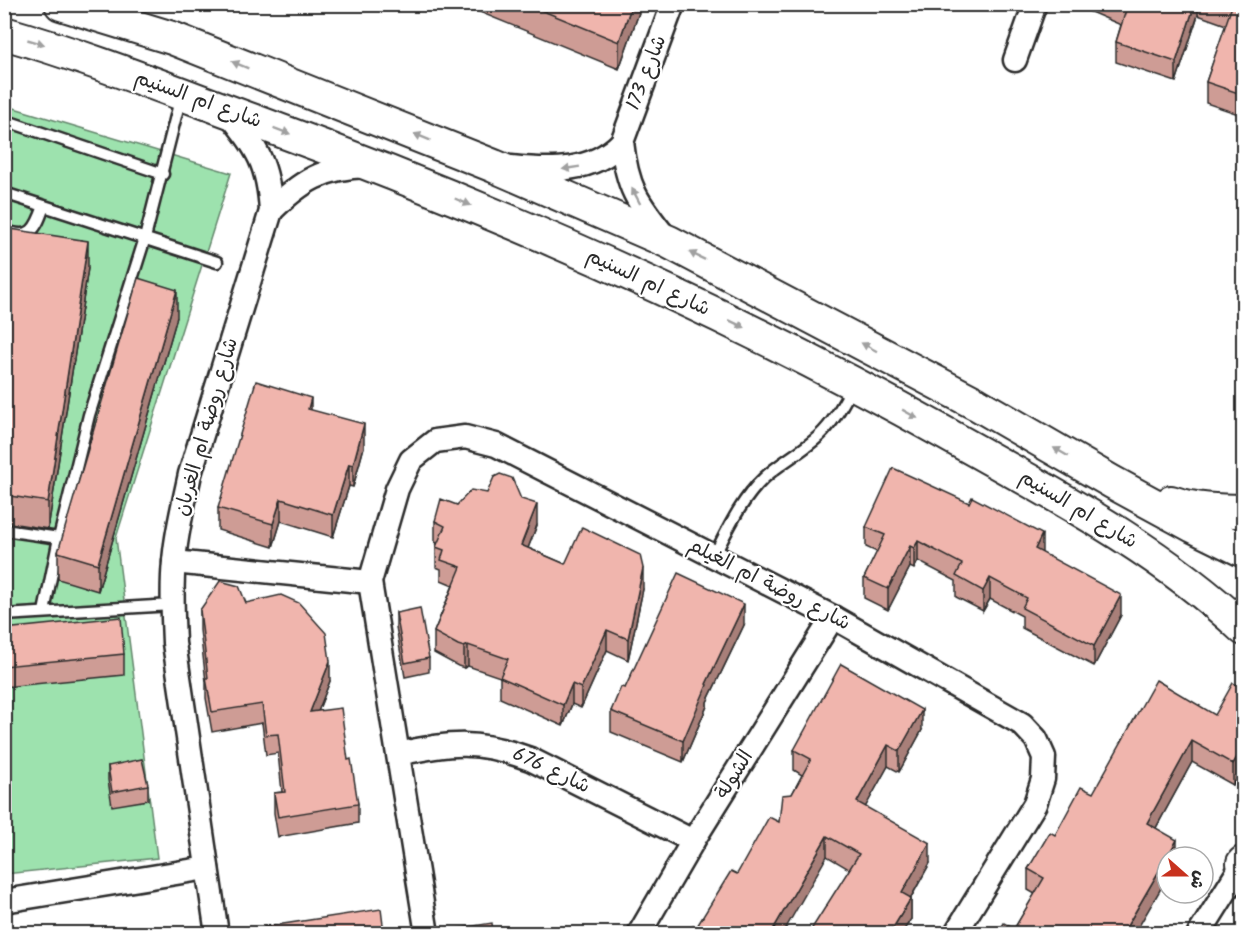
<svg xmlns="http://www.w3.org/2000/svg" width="1248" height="938" viewBox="0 0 1248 938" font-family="Kalam,'Playpen Sans Arabic',sans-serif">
	<rect width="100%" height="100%" fill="#fff"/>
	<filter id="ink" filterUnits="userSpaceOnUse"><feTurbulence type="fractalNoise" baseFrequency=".0167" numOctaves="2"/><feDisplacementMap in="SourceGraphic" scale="12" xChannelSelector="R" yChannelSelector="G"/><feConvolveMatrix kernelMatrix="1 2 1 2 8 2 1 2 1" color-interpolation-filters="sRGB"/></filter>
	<g filter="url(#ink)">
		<path fill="#9de2ae" stroke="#64866c" stroke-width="1.5" d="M4,105L231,173L116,538L157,858L5,874Z"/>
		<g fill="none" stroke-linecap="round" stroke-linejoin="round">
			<g stroke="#2b2b2b" stroke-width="15">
				<g id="service">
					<path d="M4,120L163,174"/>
					<path d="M4,193L217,262"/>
					<path d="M4,230C31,241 36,229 44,206"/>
					<path d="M4,530L59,538"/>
					<path d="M714,556C728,529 741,500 764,478C781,462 802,452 819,436C834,422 843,404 853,386"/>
					<path d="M44,612L59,538L89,415L145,238L181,96"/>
					<path d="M4,615L172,605"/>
				</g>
			</g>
			<g stroke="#2b2b2b" stroke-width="27">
				<g id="minor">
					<path d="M1015,60L1035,4"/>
					<path d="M622,142C627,188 637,202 666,238"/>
					<path d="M511,167C551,171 592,173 622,142L673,4"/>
					<path d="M271,211C301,181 324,167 367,166"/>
					<path d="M174,562L370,582"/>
					<path d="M399,754C451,742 479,740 530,759L693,841"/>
					<path d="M4,901L207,868"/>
					<path d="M217,934L174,643C173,616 171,589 174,562C176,532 184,503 190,474L271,211C268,162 257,149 228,112"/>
					<path d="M427,934L370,582L397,489L411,460L435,441L465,437L496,445L833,617L1022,724L1036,739L1044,757L1043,779L1035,804L955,934"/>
					<path d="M639,934L693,841L833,617"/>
					<path d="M1199,934L1244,862"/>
				</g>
			</g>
			<g stroke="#2b2b2b" stroke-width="36">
				<g id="secondary">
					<path d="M61,4L172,38L494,166L669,242L977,404L1112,482L1193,526L1244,551"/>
					<path d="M4,33C91,58 175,92 260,123C497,210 728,311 948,435C1051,493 1157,547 1244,629"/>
					<path d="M1171,502C1195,510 1218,511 1244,511"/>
					<path d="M1243,863L1244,862"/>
				</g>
			</g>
			<use href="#service" stroke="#fff" stroke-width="10"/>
			<use href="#minor" stroke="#fff" stroke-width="22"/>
			<use href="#secondary" stroke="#fff" stroke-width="32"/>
		</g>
		<g fill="#ce9c95" stroke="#2b2b2b" stroke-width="1.5">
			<path d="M460,4H642L619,69Z"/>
			<path d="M1072,4H1244V116L1206,103V82L1226,25L1198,15L1176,82L1116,62V42L1121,25Z"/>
			<path d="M4,228L88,268L48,529L4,522Z"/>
			<path d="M177,317L98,591L58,579V552Z"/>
			<path d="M311,410L364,447L353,487L349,486L333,537L281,521L273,547L218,530V508Z"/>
			<path d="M521,499L537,525L528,548L565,564L643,589L628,660L607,650L581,708L572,704L563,726L500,698V677L468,666L464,668L458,666L434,653V632L453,585L441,580V569L436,567V547L437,543L435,542V521L457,505Z"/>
			<path d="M866,527L1042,553L1121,615L1094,666L1022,628V616L990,599L983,611L956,597V581L918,561L914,569L910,567L888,610L864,598V578L877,552L866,547Z"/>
			<path d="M246,603L330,681L318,711L348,760L358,804V823L278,837L274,813V793L282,792L278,753L266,755L262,723L212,732L206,698V682L200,630V610Z"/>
			<path d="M396,613L429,658V672L405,677L396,627Z"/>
			<path d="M744,625L707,702V706L683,762L611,732V711L625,688Z"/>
			<path d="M4,629L124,654V675L4,687Z"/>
			<path d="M1244,688V766L1233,785L1192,762L1156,828L1177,857L1014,929L1035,894L1028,890V869L1055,835L1093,793L1215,715Z"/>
			<path d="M922,730L899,772L888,766L865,807L930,863L911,898V919L849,869L827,856L696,928L779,822L792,794L802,775L794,770V750Z"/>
			<path d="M108,766L148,785V800L112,806L108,780Z"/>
		</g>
		<g fill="#a87f79" stroke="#2b2b2b" stroke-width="1.5">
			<path d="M632,4H642L619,69V42Z"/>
			<path d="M1195,4H1198V15L1176,82V62Z"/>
			<path d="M88,241V268L48,529V502Z"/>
			<path d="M177,290V317L98,591V564Z"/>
			<path d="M311,398V420L308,409Z"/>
			<path d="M364,424V447L353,487V465Z"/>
			<path d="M349,464V486L333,537V515Z"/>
			<path d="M281,499V521L273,547V524Z"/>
			<path d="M537,504V525L521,566V545Z"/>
			<path d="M1042,534V555L1035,549Z"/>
			<path d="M918,541V561L914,569V548Z"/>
			<path d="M910,546V567L888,610V589Z"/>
			<path d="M643,568V589L628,660V639Z"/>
			<path d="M990,578V599L983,611V591Z"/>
			<path d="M1121,595V615L1094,666V646Z"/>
			<path d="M744,604V625L707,702V706L683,762V741L706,684Z"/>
			<path d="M607,630V650L581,708V688Z"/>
			<path d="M468,645V666L464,668V647Z"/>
			<path d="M330,661V681L310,732V712Z"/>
			<path d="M572,684V704L563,726V705Z"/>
			<path d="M922,710V730L899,772V751Z"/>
			<path d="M1192,741V762L1147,844V823Z"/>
			<path d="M888,745V766L857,822V802Z"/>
			<path d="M1244,745V766L1233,785V764Z"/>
			<path d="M827,836V856L783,933H771Z"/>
			<path d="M1177,840V857H1167Z"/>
			<path d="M930,843V863L902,913V893Z"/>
			<path d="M1167,857V878L1135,933H1123Z"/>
			<path d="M911,898V919L902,933H890Z"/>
		</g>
		<g fill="#f0b5ad" stroke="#2b2b2b" stroke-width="1.5">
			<path d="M526,4H632L619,42Z"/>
			<path d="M1121,4H1195L1176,62L1116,42L1127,7Z"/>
			<path d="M1227,4H1244V95L1206,82L1232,6Z"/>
			<path d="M4,228L88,241L48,502L4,495Z"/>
			<path d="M138,278L177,290L98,564L58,552Z"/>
			<path d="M256,381L311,398L308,409L364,424L353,465L349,464L333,515L281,499L273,524L218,508Z"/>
			<path d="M893,468L969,503L972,497L1042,534L1035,549L1121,595L1094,646L1022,608L1027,598L990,578L983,591L956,576L962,564L918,541L914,548L910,546L888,589L864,578L885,535L866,527Z"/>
			<path d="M500,474L512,478L521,499L537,504L521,545L565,564L582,527L640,555L643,568L628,639L607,630L581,688L572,684L563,705L500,677L508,659L468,645L464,647L458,645L434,632L461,567L441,560L444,550L436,547L445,526L435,521L441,499L457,505L471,490L487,493L494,477Z"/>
			<path d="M678,573L744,604L706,684L707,685L683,741L611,711L621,687L625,688Z"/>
			<path d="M220,581L239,586L246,603L281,595L299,603L326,633L330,661L310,712L341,708L348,760L351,759L358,804L278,817L274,793L285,792L278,734L266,735L262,704L212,712L206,678H208L200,610Z"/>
			<path d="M420,608L429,658L405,663L396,613Z"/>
			<path d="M121,617L124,654L4,666V629Z"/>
			<path d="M841,664L922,710L899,751L888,745L857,802L930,843L902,893L911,898L890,933H809L859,854L827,836L771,933H688L693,926L696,928L731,871L737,874L769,817L779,822L782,795L792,794L811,759L794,750Z"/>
			<path d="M1156,680L1215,715L1233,683L1244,688V745L1233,764L1192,741L1147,823L1177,840L1123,933H998L1004,923L1014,929L1044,878L1028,869L1050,832L1055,835L1081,787L1093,793Z"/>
			<path d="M142,759L148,785L112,792L108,766Z"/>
			<path d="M381,909L384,933H265L264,927Z"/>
			<path d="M492,923L493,933H449L448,930Z"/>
		</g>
		<defs><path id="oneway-solid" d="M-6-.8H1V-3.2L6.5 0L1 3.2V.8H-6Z" transform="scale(1.5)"/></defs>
		<g fill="#a0a0a0">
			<use href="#oneway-solid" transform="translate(36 42) rotate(16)"/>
			<use href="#oneway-solid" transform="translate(240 65) rotate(-158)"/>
			<use href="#oneway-solid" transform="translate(282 131) rotate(20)"/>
			<use href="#oneway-solid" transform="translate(422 137) rotate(-158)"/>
			<use href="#oneway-solid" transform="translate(571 168) rotate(171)"/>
			<use href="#oneway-solid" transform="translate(636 196) rotate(-118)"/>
			<use href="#oneway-solid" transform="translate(463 202) rotate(23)"/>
			<use href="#oneway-solid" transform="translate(697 256) rotate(-154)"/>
			<use href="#oneway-solid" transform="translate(737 324) rotate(25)"/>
			<use href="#oneway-solid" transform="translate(869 347) rotate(-152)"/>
			<use href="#oneway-solid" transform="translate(910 414) rotate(29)"/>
			<use href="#oneway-solid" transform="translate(1061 452) rotate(-150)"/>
		</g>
	</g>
	<g text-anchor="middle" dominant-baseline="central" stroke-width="4.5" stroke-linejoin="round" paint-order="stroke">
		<g font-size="20" fill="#2b2b2b" stroke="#fff">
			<text transform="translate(647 73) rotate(-69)">شارع 173</text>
			<text transform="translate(198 100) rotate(20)">شارع ام السنيم</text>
			<text transform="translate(648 283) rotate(25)">شارع ام السنيم</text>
			<text transform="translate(207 427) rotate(-74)">شارع روضة ام الغربان</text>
			<text transform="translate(1078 510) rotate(31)">شارع ام السنيم</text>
			<text transform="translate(769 585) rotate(27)">شارع روضة ام الغيلم</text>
			<text transform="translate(551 771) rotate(25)">شارع 676</text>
			<text transform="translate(735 775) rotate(-58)">الشولة</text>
		</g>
	</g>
	<rect width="1248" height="938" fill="none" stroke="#fff" stroke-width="24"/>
	<rect x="12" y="12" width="1224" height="914" fill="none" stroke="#2b2b2b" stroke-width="2" filter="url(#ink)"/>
	<g transform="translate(1185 875) rotate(111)"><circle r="28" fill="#ffffff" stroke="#aaaaaa" stroke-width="1.5"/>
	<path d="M0-4.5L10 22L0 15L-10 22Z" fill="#c8321e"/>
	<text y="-9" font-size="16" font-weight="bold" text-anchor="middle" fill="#2b2b2b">ش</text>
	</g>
</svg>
